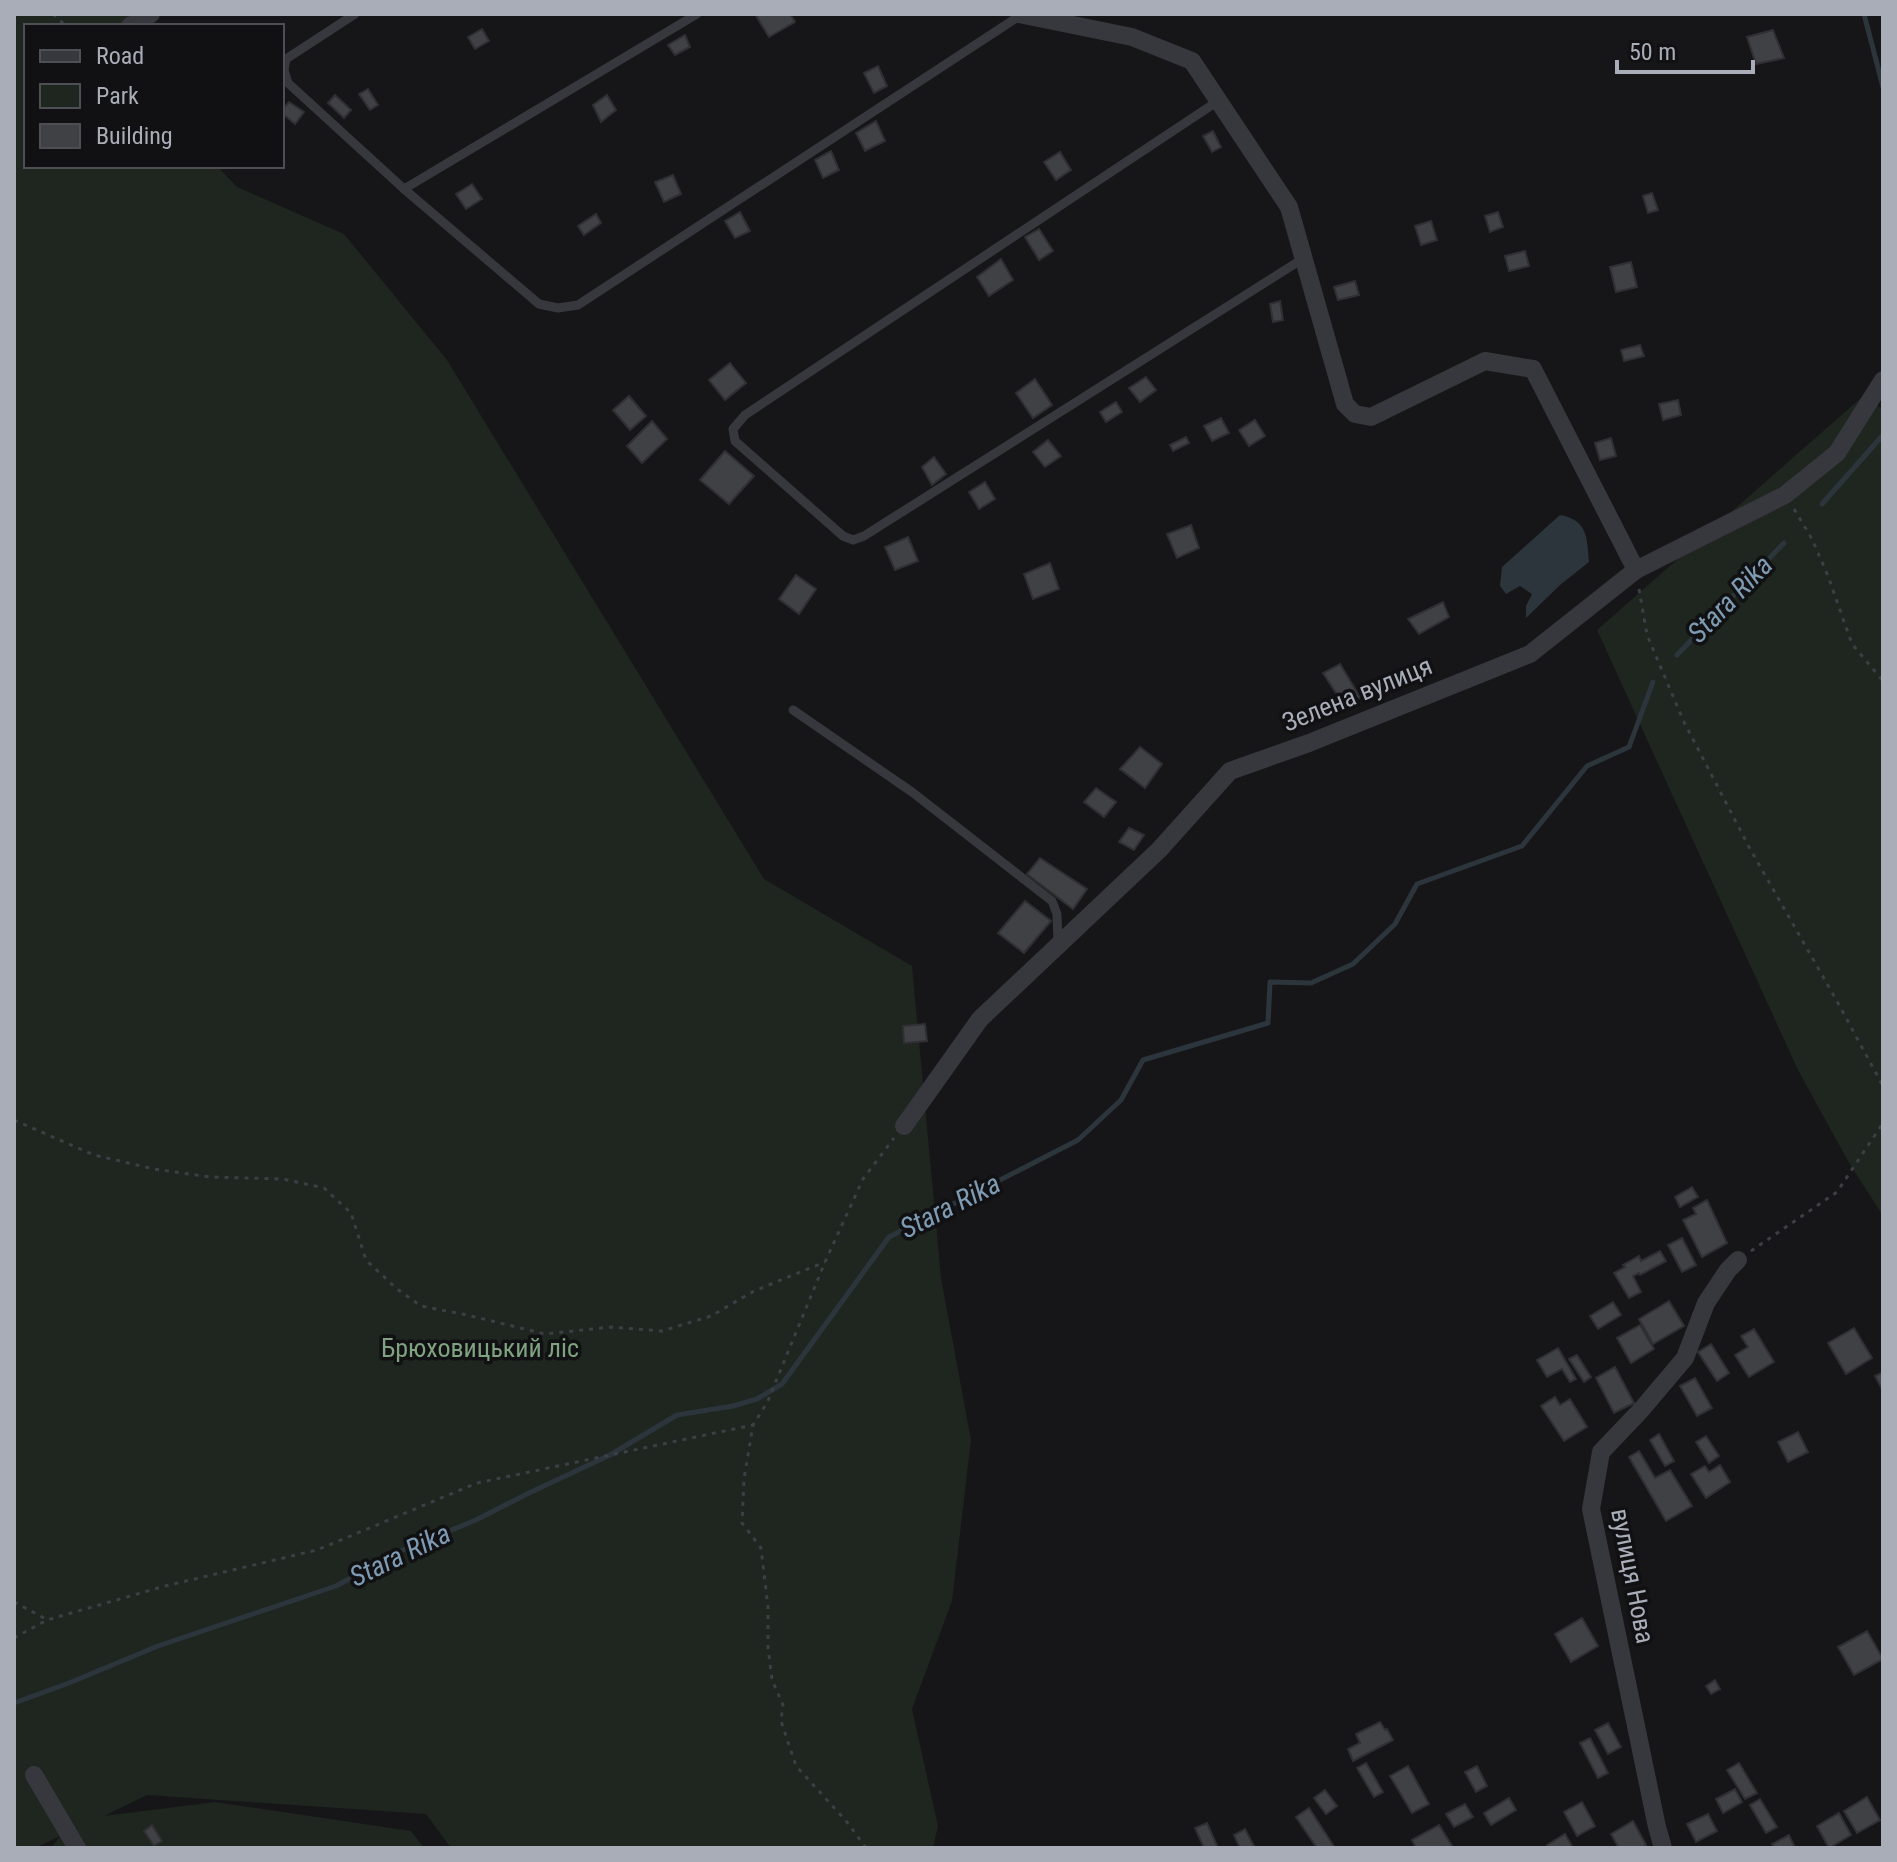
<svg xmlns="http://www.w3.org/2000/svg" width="1897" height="1862" viewBox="0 0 1897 1862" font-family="'Roboto Condensed',sans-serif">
	<rect width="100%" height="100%" fill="#161618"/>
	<g fill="#1e261f">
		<path d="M14,14H134L140,26H26V166H217L237,187L344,234L447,360L764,879L912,966L941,1278L971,1440L952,1601L912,1709L938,1826L933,1848H451L426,1814L147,1795L104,1816L215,1802L411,1831L424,1848H51L60,1836L35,1848H14Z"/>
		<path d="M1862,397L1883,409V1216L1848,1161L1798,1070L1597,630Z"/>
	</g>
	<path fill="#2c353c" d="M1560,515C1588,520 1587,538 1589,562L1560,585L1526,618V606L1532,594L1520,586L1506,594L1500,586L1502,567Z"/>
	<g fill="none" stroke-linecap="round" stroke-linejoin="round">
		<g stroke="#2c353c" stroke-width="5">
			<path d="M1864,14L1883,87"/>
			<path d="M1822,504L1883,435"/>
			<path d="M1677,655L1784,543"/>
			<path d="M14,1703L69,1683L158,1646L336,1586L403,1550L476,1520L529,1493L610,1455L677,1415L733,1406L757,1399L782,1384L889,1237L1078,1140L1121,1100L1143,1060L1268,1023L1270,982L1311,983L1353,964L1395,924L1417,884L1522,846L1587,766L1629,747L1653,682"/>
		</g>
	</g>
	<g fill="#404145" stroke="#303034" stroke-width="2">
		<path d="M755,14H790L795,22L769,37Z"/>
		<path d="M482,29L489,41L475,49L468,37Z"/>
		<path d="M1773,30L1784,58L1756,64L1747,37Z"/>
		<path d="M685,35L690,47L675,55L668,45Z"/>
		<path d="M878,66L887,86L874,93L864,73Z"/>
		<path d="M368,89L378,105L370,110L359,94Z"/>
		<path d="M335,95L351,110L344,118L328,103Z"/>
		<path d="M607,95L616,110L601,122L593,105Z"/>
		<path d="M289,102L304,112L295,124L282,113V110Z"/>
		<path d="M876,121L885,141L865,151L856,133Z"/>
		<path d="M1213,131L1221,147L1212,152L1203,136Z"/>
		<path d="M831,151L839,170L823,178L815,160Z"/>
		<path d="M1060,152L1071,170L1056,180L1044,162Z"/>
		<path d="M673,175L681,194L664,202L655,182Z"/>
		<path d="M472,184L482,199L466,209L456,194Z"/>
		<path d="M1652,193L1658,210L1648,213L1643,196Z"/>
		<path d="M740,212L750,231L735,238L725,221Z"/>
		<path d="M1498,212L1503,227L1490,232L1485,216Z"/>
		<path d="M596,214L601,223L584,235L578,226Z"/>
		<path d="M1431,221L1437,240L1421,245L1415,226Z"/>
		<path d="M1039,229L1053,251L1039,260L1025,237Z"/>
		<path d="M1525,251L1529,266L1509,271L1505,256Z"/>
		<path d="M1001,259L1013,280L989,296L977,277Z"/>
		<path d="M1631,262L1637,287L1616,292L1610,267Z"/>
		<path d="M1355,281L1359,295L1338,300L1334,287Z"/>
		<path d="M1280,301L1283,320L1273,322L1270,304Z"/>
		<path d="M1640,345L1644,356L1624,361L1621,350Z"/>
		<path d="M730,363L746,383L725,400L709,380Z"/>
		<path d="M1146,377L1156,390L1140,402L1129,388Z"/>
		<path d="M1035,379L1052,405L1033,418L1016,393Z"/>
		<path d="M629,396L646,416L630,430L613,410Z"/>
		<path d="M1678,400L1681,415L1663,420L1659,404Z"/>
		<path d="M1116,402L1122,412L1106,422L1100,412Z"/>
		<path d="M1221,418L1229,433L1212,441L1204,426Z"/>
		<path d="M1255,420L1265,436L1249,446L1239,430Z"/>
		<path d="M652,421L667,439L642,463L627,446Z"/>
		<path d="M1186,437L1189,443L1173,451L1170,445Z"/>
		<path d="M1611,438L1616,456L1600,460L1595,443Z"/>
		<path d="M1048,440L1061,456L1045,467L1033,452Z"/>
		<path d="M725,451L754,476L729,504L700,480Z"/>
		<path d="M934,457L946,474L932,485L922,467Z"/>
		<path d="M985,482L995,499L979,509L969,492Z"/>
		<path d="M1191,525L1199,548L1177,558L1167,534Z"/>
		<path d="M908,537L918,561L895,570L885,547Z"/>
		<path d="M1050,563L1059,589L1033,599L1024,574Z"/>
		<path d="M796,575L816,589L799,614L779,599Z"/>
		<path d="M1443,602L1449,617L1419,634L1408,619Z"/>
		<path d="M1340,664L1360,697L1346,708L1323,673Z"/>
		<path d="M1140,747L1162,764L1145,788L1120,769Z"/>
		<path d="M1096,788L1116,802L1104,817L1084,802Z"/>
		<path d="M1129,828L1144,835L1134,850L1119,842Z"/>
		<path d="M1040,858L1087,889L1073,909L1027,874Z"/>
		<path d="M1025,901L1051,921L1024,953L998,933Z"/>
		<path d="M925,1024L927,1041L904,1043L903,1026Z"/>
		<path d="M1692,1187L1698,1197L1680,1207L1675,1197Z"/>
		<path d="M1707,1200L1727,1243L1702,1257L1683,1220L1696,1214L1693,1208Z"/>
		<path d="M1682,1238L1696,1265L1682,1272L1668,1245Z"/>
		<path d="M1660,1251L1666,1261L1640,1275L1639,1273L1633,1276L1641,1292L1629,1298L1614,1273L1625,1267L1623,1265L1639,1256L1641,1261Z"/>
		<path d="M1669,1301L1684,1326L1653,1344L1639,1319Z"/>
		<path d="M1613,1302L1621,1315L1598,1329L1590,1316Z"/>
		<path d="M1640,1325L1654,1349L1631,1363L1617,1338Z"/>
		<path d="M1854,1328L1872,1358L1846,1374L1828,1343Z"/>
		<path d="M1754,1329L1774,1362L1749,1377L1735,1355L1748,1347L1741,1336Z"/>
		<path d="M1711,1344L1729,1373L1717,1381L1698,1352Z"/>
		<path d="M1558,1348L1576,1379L1570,1382L1562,1369L1547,1377L1537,1360Z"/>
		<path d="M1577,1355L1591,1377L1584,1382L1569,1359Z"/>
		<path d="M1615,1367L1634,1403L1614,1413L1596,1378Z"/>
		<path d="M1883,1372V1391L1875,1376Z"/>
		<path d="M1695,1378L1712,1408L1697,1416L1680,1386Z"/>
		<path d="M1555,1397L1560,1405L1570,1399L1587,1427L1564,1441L1541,1406Z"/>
		<path d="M1798,1432L1808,1452L1788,1462L1778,1442Z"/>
		<path d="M1659,1434L1674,1461L1665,1466L1650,1440Z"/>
		<path d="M1706,1436L1719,1456L1709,1463L1696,1442Z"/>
		<path d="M1639,1451L1655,1478L1670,1470L1692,1506L1666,1521L1629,1457Z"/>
		<path d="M1720,1465L1730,1482L1706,1498L1691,1474L1705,1466L1709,1472Z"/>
		<path d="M1582,1618L1598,1646L1571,1662L1555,1634Z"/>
		<path d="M1867,1631L1883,1659L1854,1675L1838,1647Z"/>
		<path d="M1715,1680L1720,1689L1711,1694L1706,1686Z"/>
		<path d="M1380,1722L1385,1730L1387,1729L1393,1740L1353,1761L1348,1749L1360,1743L1356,1734Z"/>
		<path d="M1608,1723L1621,1747L1608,1754L1595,1730Z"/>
		<path d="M1590,1738L1608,1773L1598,1778L1580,1743Z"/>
		<path d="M1366,1763L1383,1792L1374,1797L1357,1768Z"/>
		<path d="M1739,1763L1757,1793L1745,1799L1727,1770Z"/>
		<path d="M1408,1766L1429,1804L1412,1813L1390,1776Z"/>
		<path d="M1477,1766L1487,1786L1476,1792L1465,1772Z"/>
		<path d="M1735,1789L1742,1802L1723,1813L1716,1799Z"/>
		<path d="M1325,1790L1337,1806L1326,1814L1314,1798Z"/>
		<path d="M1867,1797L1880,1820L1857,1833L1844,1811Z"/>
		<path d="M1509,1798L1516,1810L1491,1825L1484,1813Z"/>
		<path d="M1760,1799L1777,1827L1766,1833L1750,1805Z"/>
		<path d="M1582,1802L1595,1826L1577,1836L1564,1812Z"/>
		<path d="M1465,1804L1473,1817L1454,1827L1446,1814Z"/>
		<path d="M1309,1808L1335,1848H1317L1296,1817Z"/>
		<path d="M1839,1813L1851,1835L1829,1848L1817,1826Z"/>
		<path d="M1708,1814L1717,1831L1696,1842L1687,1824Z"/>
		<path d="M1633,1821L1646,1845L1641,1848H1619L1611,1834Z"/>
		<path d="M1207,1823L1218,1848H1204L1195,1828Z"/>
		<path d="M152,1825L162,1841L154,1846L144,1831Z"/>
		<path d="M1439,1825L1452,1846L1449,1848H1416L1412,1840Z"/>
		<path d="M1245,1829L1255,1848H1240L1234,1835Z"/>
		<path d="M1565,1834L1573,1848H1549L1547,1845Z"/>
		<path d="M1789,1835L1795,1848H1775L1772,1844Z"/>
	</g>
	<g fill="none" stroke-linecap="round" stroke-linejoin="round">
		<g stroke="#3d3f44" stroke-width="3" stroke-dasharray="4 6" stroke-linecap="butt">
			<path d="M53,14L66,26"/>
			<path d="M1794,509L1812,539L1828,576L1852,644L1883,681"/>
			<path d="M1639,589L1647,635L1684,722L1749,847L1838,1003L1883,1086"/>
			<path d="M14,1120L94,1155L154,1169L210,1177L283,1179L324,1188L351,1213L366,1260L397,1289L421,1306L467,1315L545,1334L611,1327L662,1331L711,1316L754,1291L825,1262"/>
			<path d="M1751,1251L1837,1192L1883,1123"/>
			<path d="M14,1602L46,1619"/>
			<path d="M14,1638L47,1620L165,1586L317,1550L477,1483L753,1425"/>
			<path d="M866,1848L847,1822L796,1766L781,1721L783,1705L772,1680L768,1647V1607L761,1548L742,1523L744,1479L753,1425L767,1403L825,1262L863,1179L894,1138"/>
		</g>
		<g stroke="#37383d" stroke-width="9">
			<path d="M355,14L286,59L284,70L288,83L404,189L539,304L558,308L578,305L1021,15"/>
			<path d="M1218,101L745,415L733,429L735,441L843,536L853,540L864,536L1304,258"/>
			<path d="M404,189L697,14"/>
			<path d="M793,710L912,792L1052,901L1057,914L1058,943"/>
		</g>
		<g stroke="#37383d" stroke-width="18">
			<path d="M1019,14L1132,37L1192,61L1289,207L1345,404L1355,414L1371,417L1485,361L1533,369L1636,570"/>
			<path d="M130,26L151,14"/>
			<path d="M904,1126L980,1019L1159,850L1230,771L1309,743L1530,654L1636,570L1785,495L1837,453L1883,380"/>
			<path d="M34,1775L77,1848"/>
			<path d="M1663,1848L1657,1827L1591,1509L1601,1452L1641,1410L1685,1358L1706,1303L1728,1270L1738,1260"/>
		</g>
	</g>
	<g text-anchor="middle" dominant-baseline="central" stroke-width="7" stroke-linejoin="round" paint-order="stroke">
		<g font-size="26" fill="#a8adb8" stroke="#111113">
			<text transform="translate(1357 694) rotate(-22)">Зелена вулиця</text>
			<text transform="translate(1633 1576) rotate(79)">вулиця Нова</text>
		</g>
		<g font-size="26" fill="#7fa381" stroke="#111113">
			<text x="480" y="1348">Брюховицький ліс</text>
		</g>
		<g font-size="28" font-style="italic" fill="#7f9bb3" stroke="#111113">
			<text transform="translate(1730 599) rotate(-46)">Stara Rika</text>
			<text transform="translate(950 1206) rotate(-27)">Stara Rika</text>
			<text transform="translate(400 1555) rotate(-26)">Stara Rika</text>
		</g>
	</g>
	<rect width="1897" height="1862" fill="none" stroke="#a8adb8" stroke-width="32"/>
	<rect x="24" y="24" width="260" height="144" fill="#111113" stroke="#4d4f55" stroke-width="2"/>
	<rect x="40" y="50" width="40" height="12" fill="#37383d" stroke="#4d4f55" stroke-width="2"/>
	<text x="96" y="64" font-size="24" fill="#a8adb8">Road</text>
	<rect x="40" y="84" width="40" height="24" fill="#1e261f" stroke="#4d4f55" stroke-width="2"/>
	<text x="96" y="104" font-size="24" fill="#a8adb8">Park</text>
	<rect x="40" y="124" width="40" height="24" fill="#404145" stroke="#4d4f55" stroke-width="2"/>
	<text x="96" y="144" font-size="24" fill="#a8adb8">Building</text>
	<path d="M1617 60v12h136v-12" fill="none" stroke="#a8adb8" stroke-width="4"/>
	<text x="1629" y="60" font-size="24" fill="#a8adb8" stroke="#111113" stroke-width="6" paint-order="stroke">50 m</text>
</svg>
